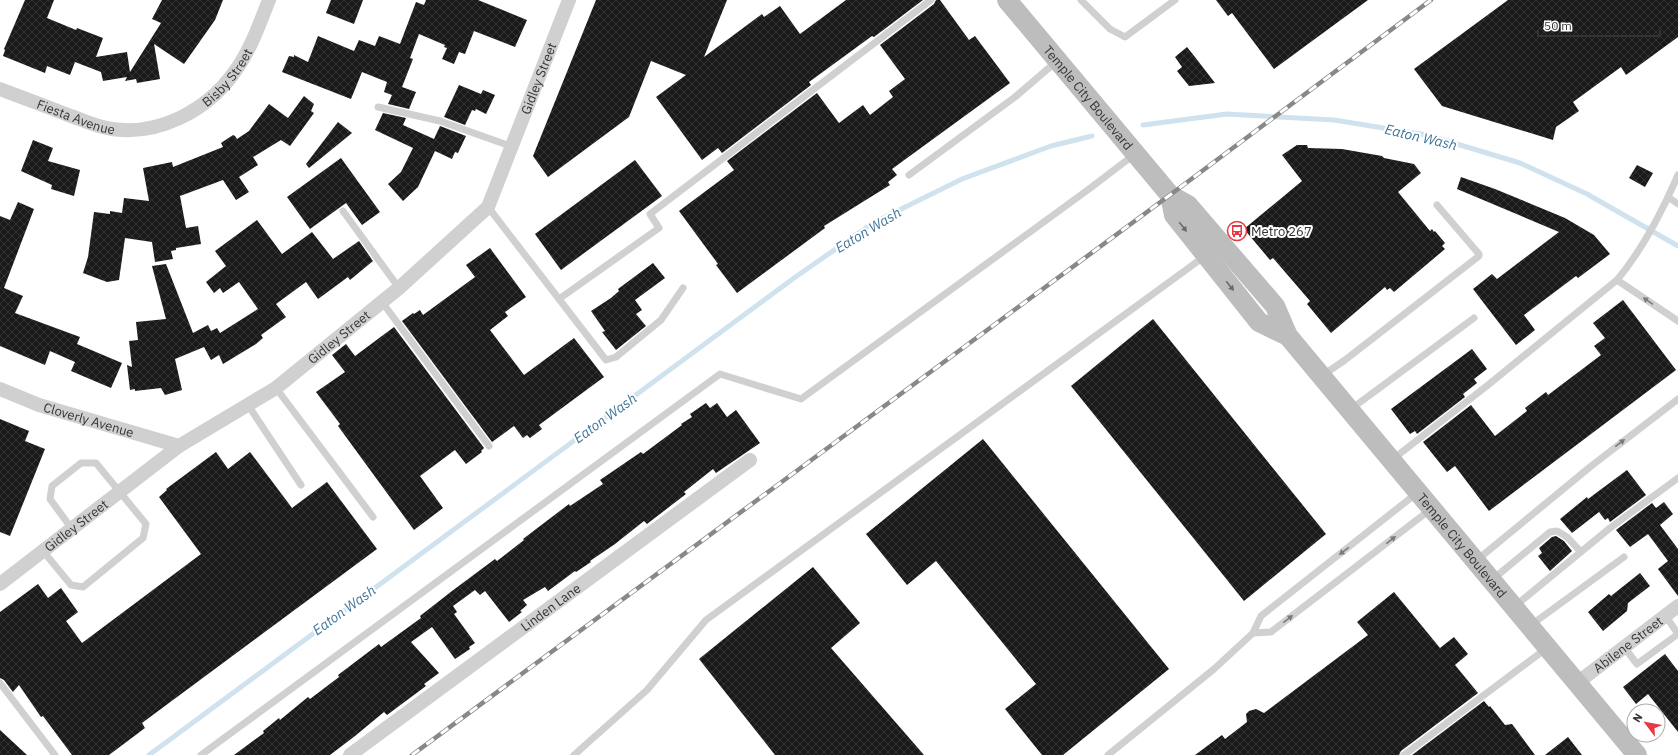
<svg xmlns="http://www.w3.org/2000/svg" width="1678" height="755" viewBox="0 0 1678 755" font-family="'IBM Plex Sans',sans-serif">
	<defs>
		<pattern id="building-cross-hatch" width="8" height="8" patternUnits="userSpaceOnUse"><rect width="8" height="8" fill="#1a1a1a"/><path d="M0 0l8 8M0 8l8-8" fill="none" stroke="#333"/></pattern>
	</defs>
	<rect width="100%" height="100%" fill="#fff"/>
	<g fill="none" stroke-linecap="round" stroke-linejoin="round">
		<g stroke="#cfe2ee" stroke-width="5">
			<path d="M1143,125L1227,114L1334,120L1427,135L1520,163L1587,194L1678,246"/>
			<path d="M149,755L794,278L873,223L962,179L1051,146L1092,136"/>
		</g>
	</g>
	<g fill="url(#building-cross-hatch)">
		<path d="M25,0H54L47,18L76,30L77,28L103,38L96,57L127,52L130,72L161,23L152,19L162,0H223L215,20L184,64L154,44L160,79L137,83L136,79L125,81L127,77L103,81L101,72L75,62L70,75L47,66L45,73L3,56L5,50L4,49Z"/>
		<path d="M331,0H363L354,24L326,13Z"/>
		<path d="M426,0H478L527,20L515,47L474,31L465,54L459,52L454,64L442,59L447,48L444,47L445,45L419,34L410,58L413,59L402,87L416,92L409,109L388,104L392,95L384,92L387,82L362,72L351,99L282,72L289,56L294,57V55L308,62L318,36L354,51L359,40L375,46L379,36L400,44L416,2L424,5Z"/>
		<path d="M596,0H727L704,57L762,14L764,17L780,6L800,34L846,0H923L874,37L872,36L809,82L811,85L722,153L718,148L702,160L656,97L686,75L651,61L629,117L548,177L533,156Z"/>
		<path d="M936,0H940L969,40L975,36L1010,83L892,169L897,175L888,182L890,185L824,226L825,228L737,293L716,265L718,264L679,211L734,170L727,161L817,93L839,123L863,105L870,115L893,97L889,91L905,79L880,45L934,4Z"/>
		<path d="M1216,0H1368L1274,69L1232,13L1228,16Z"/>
		<path d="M1508,0H1678V37L1626,75L1621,67L1573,102L1579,111L1556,127L1553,140L1442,106L1414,69Z"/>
		<path d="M1187,47L1195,57L1215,83L1189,86L1177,71L1182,67L1175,57Z"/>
		<path d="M459,85L481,94L483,90L495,95L486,114L476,109L475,111L472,110L465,125L444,117Z"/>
		<path d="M304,96L314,104L311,111L314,113L290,146L281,140L253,157L258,165L239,177L249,192L236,200L223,180L180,196L186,228L198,226L201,244L176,248V250L171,251L173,259L155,262L152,242L125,238L119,280L107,282L83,273L88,257L94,212L110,214V211L122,213L124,198L149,201L143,168L172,162L173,167L223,147L221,143L233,135L235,136L237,139L249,131L269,104L288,118Z"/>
		<path d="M383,113L406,118L403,125L434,139L440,126L466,136L458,153L455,152L452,159L435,151L418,187L403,201L388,184L401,172L413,148L375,130Z"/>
		<path d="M338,122L352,133L309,168L306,164Z"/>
		<path d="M33,140L53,148L48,161L80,170L74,196L51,189L52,185L21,171Z"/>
		<path d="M1297,145H1307L1308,148L1342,149L1382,156L1384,158L1414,164L1421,173L1398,192L1430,231L1432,229L1434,232L1435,231L1445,243L1442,246L1445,249L1394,292L1390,288L1387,290L1385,287L1331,333L1307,304L1310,301L1273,258L1270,260L1244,229L1302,181L1282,155Z"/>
		<path d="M341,158L380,212L362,225L346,203L310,229L287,197Z"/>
		<path d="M635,160L662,196L561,270L535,234Z"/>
		<path d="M1637,165L1653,173L1645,187L1629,178Z"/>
		<path d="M1461,177L1495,189L1565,218L1594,235L1610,254L1578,278L1576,276L1524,315L1535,330L1516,345L1473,289L1492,274L1497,279L1559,232L1457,189Z"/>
		<path d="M18,202L34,209L4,288L23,296L15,313L80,337L77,344L122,363L111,388L71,371L75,362L50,351L45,365L0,346V216L10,220Z"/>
		<path d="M257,220L282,254L312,232L333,259L359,241L373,261L350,280L348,277L318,299L306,282L276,304L286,317L261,335L263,338L256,344L223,364L219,355L211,360L204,347L175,359L182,390L165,395L161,388L135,391V389L130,390L127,365L132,367L129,341L138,340L136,322L166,319L152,266L166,264L193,333L208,325L211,331L217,328L220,333L258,309L239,282L223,293L220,288L214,293L206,282L226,266L215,251Z"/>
		<path d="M490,248L526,297L505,312L508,316L490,330L524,375L574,338L604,377L539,425L542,429L530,438L527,435L523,438L514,426L492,442L402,321L413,313L414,314L420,310L423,315L475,277L466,265Z"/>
		<path d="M653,263L665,278L635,300L642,310L636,314L646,326L616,350L602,332L605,331L591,311L611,298L619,291L618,289Z"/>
		<path d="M1623,300L1676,370L1489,511L1455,466L1447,472L1423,442L1471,405L1495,436L1527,411L1525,408L1546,392L1548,395L1601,355L1594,346L1605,338L1593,323Z"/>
		<path d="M1153,319L1326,534L1244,601L1071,386Z"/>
		<path d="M394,327L484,448L481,451L482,452L466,464L455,450L420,476L443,508L414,530L338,426L340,424L316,392L345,372L332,355L346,344L355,356Z"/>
		<path d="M1472,349L1487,369L1474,379L1477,383L1463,394L1465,397L1417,434L1415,431L1410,434L1391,409Z"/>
		<path d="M706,403L710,408L717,403L727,417L736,410L760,443L716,473L713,469L684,492L686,494L647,524L644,521L615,544L590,561L591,562L576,572L575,571L548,591L545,587L523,600L527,605L520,611L522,612L509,622L485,591L480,595L475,590L453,606L457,612L454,614L475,643L469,647L470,649L455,659L432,627L411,642L439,673L424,684L426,686L387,715L384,712L355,736L330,755H234L264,733L263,731L279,718L280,720L308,697L310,699L339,677L338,675L379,644L381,647L421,618L420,616L452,591L495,559L497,561L524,540L523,539L569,504L570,506L603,484L600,480L641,452L643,454L682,425L681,424L692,417L690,414Z"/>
		<path d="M0,419L29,431L25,441L45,449L10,536L0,532Z"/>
		<path d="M983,439L1169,669L1063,755H1042L1005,709L1036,684L936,561L907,585L866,534Z"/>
		<path d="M216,452L228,469L250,452L292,508L327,482L377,549L142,723L145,728L109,755H72L43,716L41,717L19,685L13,692L4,680L0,678V612L38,584L48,598L61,588L78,612L66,621L82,643L201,554L159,497L167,490L166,489Z"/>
		<path d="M1627,470L1646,495L1610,522L1608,518L1605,520L1599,512L1572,533L1560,519L1587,497L1588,499Z"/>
		<path d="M1664,502L1673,514L1660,525L1678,549V596L1658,569L1668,561L1648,534L1630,547L1616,530L1652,503L1656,508Z"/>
		<path d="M1556,536L1564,541L1572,551L1550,571L1538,556L1542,553L1539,548L1552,537Z"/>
		<path d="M813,567L860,623L831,648L924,755H775L699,659Z"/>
		<path d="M1640,573L1650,586L1628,603L1627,611L1603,631L1588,612L1609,594L1611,596Z"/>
		<path d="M1394,592L1440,648L1454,637L1468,654L1455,665L1478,693L1401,751L1399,755H1195L1222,735L1225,739L1247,722L1246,714L1249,711L1256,709L1264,713L1368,635L1357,622Z"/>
		<path d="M1665,654L1678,671V732L1648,694L1636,704L1623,687Z"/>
		<path d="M1484,701L1489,707L1490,706L1505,725L1512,724L1535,755H1412Z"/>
		<path d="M0,730L27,755H0Z"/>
		<path d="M1568,737L1582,755H1545Z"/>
	</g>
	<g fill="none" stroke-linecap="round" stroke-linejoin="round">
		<g stroke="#d0d0d0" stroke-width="7">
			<path d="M1081,0L1110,29L1125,37L1175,0"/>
			<path d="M378,107L440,121L510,146"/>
			<path d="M909,175L1015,97L1057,61"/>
			<path d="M1668,197L1678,204"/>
			<path d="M488,207L606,360L616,357L661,320L683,288"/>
			<path d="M343,211L399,288"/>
			<path d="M1617,280L1678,321"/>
			<path d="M559,299L659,228L650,214L931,0"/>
			<path d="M382,302L489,446"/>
			<path d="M1323,375L1345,360L1479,256V254L1437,205"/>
			<path d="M276,388L373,517"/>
			<path d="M248,405L301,485"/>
			<path d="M1351,409L1474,318"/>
			<path d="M1393,459L1488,385L1617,280C1643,249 1662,212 1678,175"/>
			<path d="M43,551L71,585L83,587L143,538L146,524L96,463H81L52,486L50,499L72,529"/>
			<path d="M1477,560L1590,467L1678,399"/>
			<path d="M1493,579L1550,532L1557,531L1567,537L1581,552"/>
			<path d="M1515,606L1610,528L1678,478"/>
			<path d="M1531,625L1624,557"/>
			<path d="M1253,633L1271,632L1431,509"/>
			<path d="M1624,647L1637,664L1678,634L1665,615"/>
			<path d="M0,683L55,755"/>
			<path d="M201,755L720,374L801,399L1089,189L1135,154"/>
			<path d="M574,755L647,690L706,620L1205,256"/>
			<path d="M1108,755L1214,669L1253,633L1261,616L1417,493"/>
			<path d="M1404,755L1547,648"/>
		</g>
		<g stroke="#d0d0d0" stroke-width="14">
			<path id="s1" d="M0,89C23,98 46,106 68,115C83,120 97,127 112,129C158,136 206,111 233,74C250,52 259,25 269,0"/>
			<path id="s2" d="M0,389L39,405L179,446"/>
			<path id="s3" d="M0,584L179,446L276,388L399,288L488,207L569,0"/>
			<path id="s4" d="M1577,683L1678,606"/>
			<path id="s5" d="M350,755L750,460"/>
		</g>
		<g stroke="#bdbdbd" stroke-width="20">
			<path id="s6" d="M1007,0L1170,195L1188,205L1275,306L1288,336L1637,755"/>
			<path d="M1170,195L1174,215L1259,322L1288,336"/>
		</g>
		<g stroke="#888" stroke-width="4.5">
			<path id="rail" d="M412,755L1170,195L1431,0"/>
		</g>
		<use href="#rail" stroke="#fff" stroke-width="3" stroke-dasharray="9" stroke-linecap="butt"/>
	</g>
	<defs><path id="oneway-solid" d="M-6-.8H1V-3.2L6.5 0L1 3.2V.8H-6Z"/></defs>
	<g fill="#6a6a6a">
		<use href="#oneway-solid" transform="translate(1183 227) rotate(52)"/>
		<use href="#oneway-solid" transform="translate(1230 286) rotate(51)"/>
	</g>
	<g fill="#7a7a7a">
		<use href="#oneway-solid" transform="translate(1648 301) rotate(-146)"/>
		<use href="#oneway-solid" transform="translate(1620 443) rotate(-38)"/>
		<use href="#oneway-solid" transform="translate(1391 540) rotate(-38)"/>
		<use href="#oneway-solid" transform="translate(1344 551) rotate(142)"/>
		<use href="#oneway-solid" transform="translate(1288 619) rotate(-37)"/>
	</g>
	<defs>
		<g id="bus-ring" transform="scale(1)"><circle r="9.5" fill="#fff" stroke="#e63946" stroke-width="1.5"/><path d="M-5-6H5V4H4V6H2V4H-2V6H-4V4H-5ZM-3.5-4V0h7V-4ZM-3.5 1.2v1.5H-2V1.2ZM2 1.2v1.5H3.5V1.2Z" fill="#e63946"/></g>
	</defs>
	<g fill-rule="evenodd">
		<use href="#bus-ring" x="1237" y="231"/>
	</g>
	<g text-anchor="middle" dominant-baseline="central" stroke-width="4" stroke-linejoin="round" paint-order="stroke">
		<g font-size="13" fill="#333" stroke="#fff">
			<text stroke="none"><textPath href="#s1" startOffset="252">Bisby Street</textPath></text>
			<text stroke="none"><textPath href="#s3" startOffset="756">Gidley Street</textPath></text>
			<text stroke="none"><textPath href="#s6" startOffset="127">Temple City Boulevard</textPath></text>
			<text stroke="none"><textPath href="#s1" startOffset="81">Fiesta Avenue</textPath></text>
			<text stroke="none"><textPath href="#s3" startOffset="420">Gidley Street</textPath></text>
			<text stroke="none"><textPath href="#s2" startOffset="94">Cloverly Avenue</textPath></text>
			<text stroke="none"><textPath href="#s3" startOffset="96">Gidley Street</textPath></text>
			<text stroke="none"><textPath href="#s6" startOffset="713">Temple City Boulevard</textPath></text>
			<text stroke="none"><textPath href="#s5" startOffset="249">Linden Lane</textPath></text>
			<text stroke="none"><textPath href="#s4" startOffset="64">Abilene Street</textPath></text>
		</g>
		<g font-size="13" fill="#333" stroke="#fff" text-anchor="start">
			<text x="1251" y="231">Metro 267</text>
		</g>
		<g font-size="14" font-style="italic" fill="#3f7597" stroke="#fff">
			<text transform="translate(1421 137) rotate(13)">Eaton Wash</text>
			<text transform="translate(868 230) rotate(-31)">Eaton Wash</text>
			<text transform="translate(605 418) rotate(-36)">Eaton Wash</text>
			<text transform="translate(344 610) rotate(-36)">Eaton Wash</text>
		</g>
	</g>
	<g transform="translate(1646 723) rotate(302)"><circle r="19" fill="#ffffff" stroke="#adadad"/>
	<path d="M0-3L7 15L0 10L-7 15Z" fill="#e63946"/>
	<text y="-6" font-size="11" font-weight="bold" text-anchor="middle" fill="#333333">N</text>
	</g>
	<path d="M1538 30v6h122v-6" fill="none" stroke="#333333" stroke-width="2"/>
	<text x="1544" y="30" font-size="12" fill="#333333" stroke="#ffffff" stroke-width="3" paint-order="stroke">50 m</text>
</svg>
